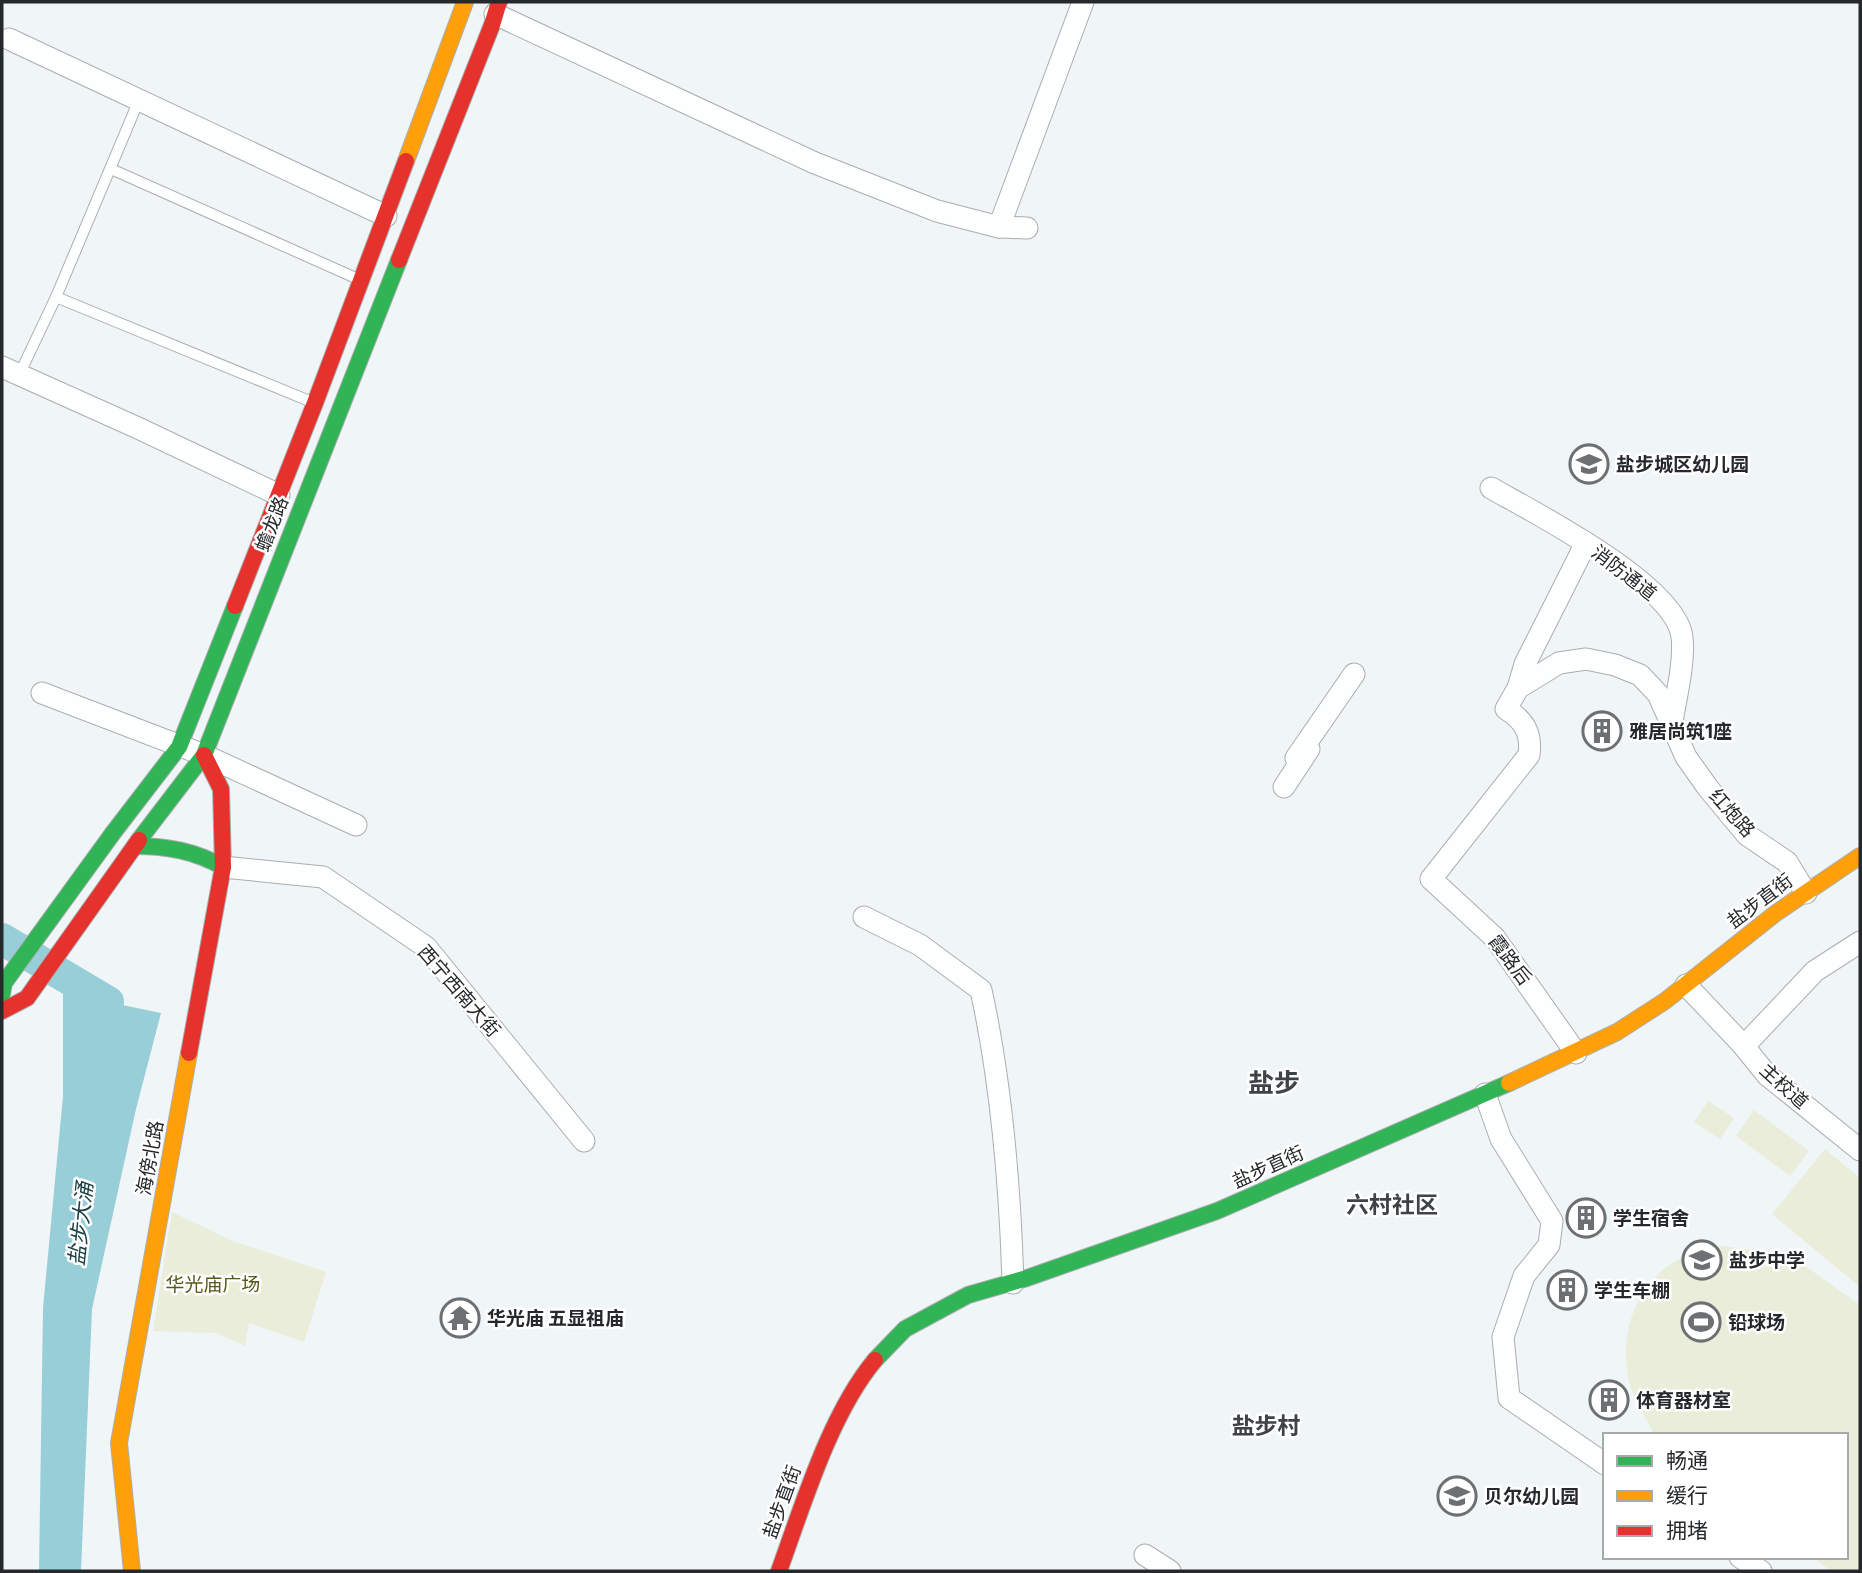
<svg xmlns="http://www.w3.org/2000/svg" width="1862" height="1573" viewBox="0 0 1862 1573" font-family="'Fira Sans Condensed','Noto Sans SC',sans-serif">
	<rect width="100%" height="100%" fill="#f0f5f8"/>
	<g fill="#e9edd9">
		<path d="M1708,1101L1734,1118L1720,1139L1694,1122Z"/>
		<path d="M1754,1110L1809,1151L1790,1176L1736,1136Z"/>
		<path d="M1825,1149L1860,1178V1287L1772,1214Z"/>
		<path d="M172,1212L233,1241L326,1272L304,1342L249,1323L245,1346L217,1333L153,1331Z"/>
		<path d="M1724,1246L1791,1256L1860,1305V1571H1831L1812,1557H1846V1435H1654C1647,1418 1633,1399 1629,1381C1617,1329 1640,1273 1692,1253C1702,1249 1714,1249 1724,1246Z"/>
	</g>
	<path fill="#97ced7" d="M63,982L108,1002L161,1013L136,1109L92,1309L81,1571H39L43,1308L63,1096Z"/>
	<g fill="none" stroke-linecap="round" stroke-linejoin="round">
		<path stroke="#97ced7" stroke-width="32" d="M2,939L108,1002L103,1044"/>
		<g stroke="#aaaeb0" stroke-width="12">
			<g id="lane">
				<path d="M111,169L358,279"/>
				<path d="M56,297L312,402"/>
				<path d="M19,375L56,297L139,100"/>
			</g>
		</g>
		<g stroke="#aaaeb0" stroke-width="23">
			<g id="street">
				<path d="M495,14L815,163L937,211L999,227L1027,228"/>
				<path d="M9,39L386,216"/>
				<path d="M999,227L1083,2"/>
				<path d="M2,367L138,428L279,495"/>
				<path d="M1491,488C1535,513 1676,585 1682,637C1685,661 1676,697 1672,722"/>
				<path d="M1518,688L1525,664L1586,543"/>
				<path d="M42,693L204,755L356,825"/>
				<path d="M1296,758L1354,674"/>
				<path d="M1284,787L1309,749"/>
				<path d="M223,867L323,877L426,947L584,1141"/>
				<path d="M864,917L920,945L981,990C1002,1086 1010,1185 1013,1283"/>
				<path d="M1686,985L1742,1044L1767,1075L1860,1150"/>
				<path d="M1744,1046L1815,971L1860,942"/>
				<path d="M1576,1053L1495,938L1431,879L1529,755C1532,733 1524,720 1506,709L1518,688L1559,663L1586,659L1615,665L1640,675L1658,694L1686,757L1708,788L1747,835L1787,862L1806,893"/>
				<path d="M1485,1094L1501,1139L1552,1221L1549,1245L1524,1276L1503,1337L1509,1398L1605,1464"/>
				<path d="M1145,1555L1170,1571"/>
				<path d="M1740,1557L1761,1571"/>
			</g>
		</g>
		<g stroke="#aaaeb0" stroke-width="18">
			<g id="fast">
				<path d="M139,840L204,755L399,260"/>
				<path d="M135,846C167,846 195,851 223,867"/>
				<path d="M2,994L4,983L113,833L179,747L235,606"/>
				<path d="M875,1360L905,1329L968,1295L1027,1278L1217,1211L1509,1083"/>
			</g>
		</g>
		<g stroke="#aaaeb0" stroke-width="18">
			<g id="slow">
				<path d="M406,161L465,2"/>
				<path d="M1509,1083L1617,1032L1665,1001L1776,913L1860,856"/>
				<path d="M132,1571L119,1443L189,1053"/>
			</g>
		</g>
		<g stroke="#aaaeb0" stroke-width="18">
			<g id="jam">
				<path d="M399,260L492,25L499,2"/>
				<path d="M235,606L315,403L406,161"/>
				<path d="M2,1011L27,998L139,840"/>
				<path d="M189,1053L223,867L221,789L204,755"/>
				<path d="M779,1571C803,1505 830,1414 875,1360"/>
			</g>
		</g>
		<use href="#lane" stroke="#fdfefe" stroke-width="10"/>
		<use href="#street" stroke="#fdfefe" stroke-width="21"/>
		<use href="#fast" stroke="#30b455" stroke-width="16"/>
		<use href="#slow" stroke="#ff9f0a" stroke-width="16"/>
		<use href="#jam" stroke="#e5322d" stroke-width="16"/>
	</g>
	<defs>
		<g id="school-ring" transform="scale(2.0125)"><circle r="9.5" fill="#fff" stroke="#6d7073" stroke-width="1.5"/><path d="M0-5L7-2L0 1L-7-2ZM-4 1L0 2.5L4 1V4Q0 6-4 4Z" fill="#6d7073"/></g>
		<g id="building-ring" transform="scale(2.0125)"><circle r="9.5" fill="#fff" stroke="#6d7073" stroke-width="1.5"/><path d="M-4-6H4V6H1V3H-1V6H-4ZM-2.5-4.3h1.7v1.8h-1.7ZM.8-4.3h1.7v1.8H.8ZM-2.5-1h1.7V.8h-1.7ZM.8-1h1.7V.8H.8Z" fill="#6d7073"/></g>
		<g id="temple-ring" transform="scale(2.0125)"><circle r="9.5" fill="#fff" stroke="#6d7073" stroke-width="1.5"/><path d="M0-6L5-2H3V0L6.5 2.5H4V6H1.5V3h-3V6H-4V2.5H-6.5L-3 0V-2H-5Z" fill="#6d7073"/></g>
		<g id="stadium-ring" transform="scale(2.0125)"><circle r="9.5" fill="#fff" stroke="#6d7073" stroke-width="1.5"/><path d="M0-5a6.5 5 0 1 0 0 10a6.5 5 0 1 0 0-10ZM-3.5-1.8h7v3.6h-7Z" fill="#6d7073"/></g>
	</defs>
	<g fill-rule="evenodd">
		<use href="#school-ring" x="1589" y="464"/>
		<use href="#building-ring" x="1602" y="731"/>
		<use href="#building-ring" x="1586" y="1218"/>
		<use href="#school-ring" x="1702" y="1260"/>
		<use href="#building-ring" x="1567" y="1290"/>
		<use href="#temple-ring" x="460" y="1318"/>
		<use href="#stadium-ring" x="1701" y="1322"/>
		<use href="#building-ring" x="1609" y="1400"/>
		<use href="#school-ring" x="1457" y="1496"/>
	</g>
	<g text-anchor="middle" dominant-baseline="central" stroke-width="5" stroke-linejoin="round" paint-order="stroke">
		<g font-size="19" font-weight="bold" fill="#26292b" stroke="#fff" text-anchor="start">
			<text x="1616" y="464">盐步城区幼儿园</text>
			<text x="1629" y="731">雅居尚筑1座</text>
			<text x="1613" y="1218">学生宿舍</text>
			<text x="1729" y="1260">盐步中学</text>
			<text x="1594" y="1290">学生车棚</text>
			<text x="487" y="1318">华光庙 五显祖庙</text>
			<text x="1728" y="1322">铅球场</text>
			<text x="1636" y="1400">体育器材室</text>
			<text x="1484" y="1496">贝尔幼儿园</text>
		</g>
		<g font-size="19" fill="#26292b" stroke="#fff">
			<text transform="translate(272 524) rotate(-69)">蟾龙路</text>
			<text transform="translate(1624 573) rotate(38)">消防通道</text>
			<text transform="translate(1732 813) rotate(48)">红炮路</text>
			<text transform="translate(1760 901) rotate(-37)">盐步直街</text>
			<text transform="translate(1510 960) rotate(53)">霞路后</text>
			<text transform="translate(459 991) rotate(49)">西宁西南大街</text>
			<text transform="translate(1784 1086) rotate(42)">主校道</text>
			<text transform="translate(150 1158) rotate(-80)">海傍北路</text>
			<text transform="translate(1268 1167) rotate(-24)">盐步直街</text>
			<text transform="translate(782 1502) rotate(-70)">盐步直街</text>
		</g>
		<g font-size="19" fill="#575a19" stroke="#fff">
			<text x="213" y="1284">华光庙广场</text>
		</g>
		<g font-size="21" font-style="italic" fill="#1b4045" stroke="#fff">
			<text transform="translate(81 1224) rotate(-84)">盐步大涌</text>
		</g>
		<g font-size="23" font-weight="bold" fill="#3d4348" stroke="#fff">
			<text x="1392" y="1205">六村社区</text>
			<text x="1266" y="1426">盐步村</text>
		</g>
		<g font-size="26" font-weight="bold" fill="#3d4348" stroke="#fff">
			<text x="1274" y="1083">盐步</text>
		</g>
	</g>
	<rect width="1862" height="1573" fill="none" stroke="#26292b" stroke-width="7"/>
	<rect x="1603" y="1433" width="245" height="126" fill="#ffffff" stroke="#a8a9aa" stroke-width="2"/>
	<rect x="1617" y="1456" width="35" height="10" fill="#30b455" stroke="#a8a9aa" stroke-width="2"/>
	<text x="1666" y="1468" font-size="21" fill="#26292b">畅通</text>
	<rect x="1617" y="1491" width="35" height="10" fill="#ff9f0a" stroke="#a8a9aa" stroke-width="2"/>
	<text x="1666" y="1503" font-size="21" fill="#26292b">缓行</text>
	<rect x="1617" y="1526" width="35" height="10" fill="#e5322d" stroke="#a8a9aa" stroke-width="2"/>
	<text x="1666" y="1538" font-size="21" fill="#26292b">拥堵</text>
</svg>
